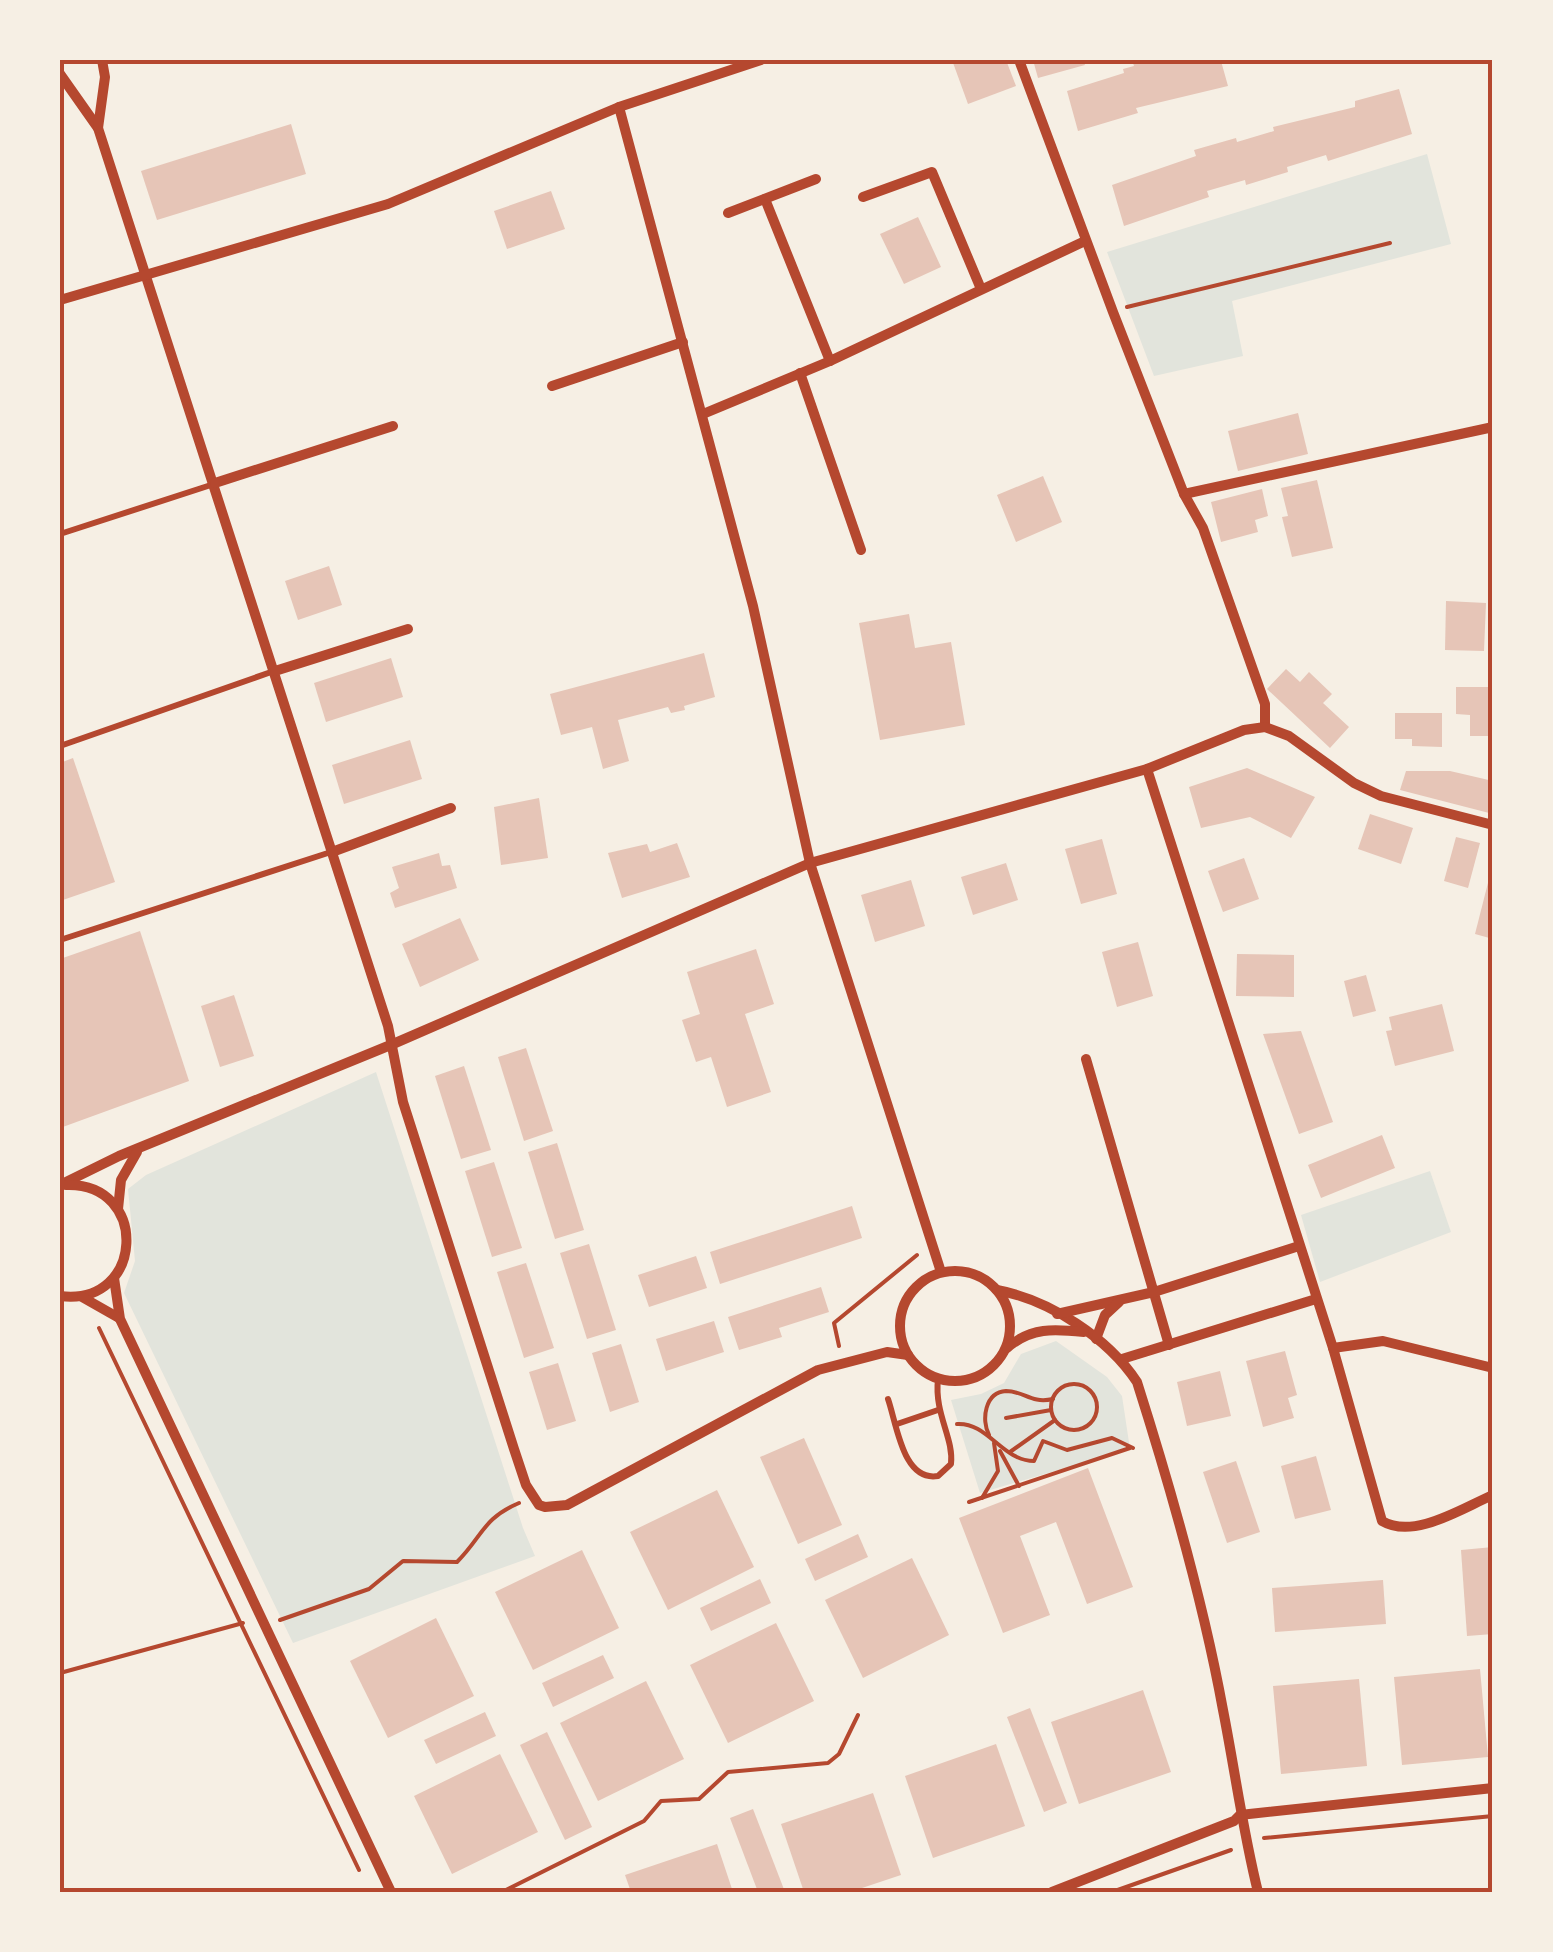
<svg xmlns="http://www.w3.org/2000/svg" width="1553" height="1952" viewBox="0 0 1553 1952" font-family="'IBM Plex Serif',serif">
	<rect width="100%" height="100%" fill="#f6efe4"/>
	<g fill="#e2e4dc">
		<path d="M1427,154L1451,244L1232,301L1243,356L1154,376L1107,252Z"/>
		<path d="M376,1072L523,1528L535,1556L293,1643L124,1293L135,1261L128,1189L146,1175Z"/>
		<path d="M1430,1171L1451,1232L1320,1282L1301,1215Z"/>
		<path d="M1056,1341L1107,1377L1122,1396L1130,1449L980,1493L951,1400L981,1394L1004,1383L1021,1354Z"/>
	</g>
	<g fill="#e6c5b7">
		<path d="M952,60H1006L1016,86L968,104Z"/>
		<path d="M1033,60H1083L1085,65L1038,78Z"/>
		<path d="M1132,60L1221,61L1228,86L1136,108L1138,113L1078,131L1067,91L1124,73L1123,69L1134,66Z"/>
		<path d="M1399,89L1412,134L1328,161L1326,155L1287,167L1288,172L1246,185L1245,180L1207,191L1209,197L1124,226L1112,185L1196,156L1194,150L1236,138L1237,142L1274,131L1273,127L1355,107V101Z"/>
		<path d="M291,124L306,174L157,220L141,171Z"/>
		<path d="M551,191L565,229L507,249L494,211Z"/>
		<path d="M918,217L941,267L904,284L880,234Z"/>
		<path d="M1298,413L1308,454L1238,471L1228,431Z"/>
		<path d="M1043,476L1062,522L1016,542L997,495Z"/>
		<path d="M1317,480L1333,548L1292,557L1282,517L1288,516L1281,488Z"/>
		<path d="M1262,489L1268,516L1255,520L1258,532L1221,542L1211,502Z"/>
		<path d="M329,566L342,605L298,620L285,581Z"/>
		<path d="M1446,601L1486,603L1484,651L1445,650Z"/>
		<path d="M909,614L915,648L951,642L965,725L880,740L859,623Z"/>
		<path d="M704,653L715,697L684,706L685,710L671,713L668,707L618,720L629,761L603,769L592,727L561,735L550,694Z"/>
		<path d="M391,658L403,697L326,722L314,683Z"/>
		<path d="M1286,669L1300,682L1309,672L1332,694L1323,703L1349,727L1330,748L1267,689Z"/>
		<path d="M1456,687H1493V736H1470V715L1456,714Z"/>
		<path d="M1395,713H1442V747L1412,746V739H1395Z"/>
		<path d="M410,740L422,779L344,804L332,765Z"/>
		<path d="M73,758L115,882L60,901V763Z"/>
		<path d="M1247,768L1315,797L1291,838L1250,817L1201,828L1189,787Z"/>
		<path d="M1406,771H1450L1493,781V814L1400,790Z"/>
		<path d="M539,798L548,858L501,865L494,807Z"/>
		<path d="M1370,814L1413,828L1401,864L1358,849Z"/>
		<path d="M1456,837L1480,843L1468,888L1444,881Z"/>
		<path d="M1102,839L1117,894L1081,904L1065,849Z"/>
		<path d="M677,843L690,877L622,898L608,853L647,844L650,852Z"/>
		<path d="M439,853L442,866L450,865L457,888L395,908L390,893L399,888L392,867Z"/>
		<path d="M1244,858L1259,899L1223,912L1208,871Z"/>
		<path d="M1006,863L1018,900L973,915L961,877Z"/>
		<path d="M1492,867H1493V939L1475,934Z"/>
		<path d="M911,880L925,926L875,942L861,895Z"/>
		<path d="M460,918L479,960L420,987L402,944Z"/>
		<path d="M140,931L189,1081L60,1128V959Z"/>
		<path d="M1138,942L1153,996L1117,1007L1102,952Z"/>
		<path d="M756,949L774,1004L745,1014L771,1092L727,1107L711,1057L696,1062L682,1020L700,1014L687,972Z"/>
		<path d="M1237,954L1294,955V997L1236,996Z"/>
		<path d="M1366,975L1376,1011L1353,1017L1344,981Z"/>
		<path d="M234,995L254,1056L220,1067L201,1006Z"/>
		<path d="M1442,1004L1454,1051L1395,1066L1386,1031L1392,1030L1389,1017Z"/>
		<path d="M1301,1031L1333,1122L1299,1134L1263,1034Z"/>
		<path d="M526,1048L553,1131L524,1141L498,1057Z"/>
		<path d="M464,1066L491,1150L461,1159L435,1076Z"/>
		<path d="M1382,1135L1395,1168L1321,1198L1308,1165Z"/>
		<path d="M557,1143L584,1230L555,1239L528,1152Z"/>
		<path d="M494,1162L522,1248L492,1257L465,1171Z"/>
		<path d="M852,1206L862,1238L720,1284L710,1252Z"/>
		<path d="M589,1244L616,1330L587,1339L560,1253Z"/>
		<path d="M696,1256L707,1288L649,1307L638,1275Z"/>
		<path d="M526,1263L554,1348L524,1358L497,1272Z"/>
		<path d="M821,1287L829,1312L779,1328L782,1337L739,1350L728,1317Z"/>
		<path d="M714,1321L724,1352L666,1371L656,1339Z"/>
		<path d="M621,1344L639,1402L610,1412L592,1353Z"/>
		<path d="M1285,1351L1297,1395L1288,1398L1294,1418L1263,1427L1246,1361Z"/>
		<path d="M558,1363L576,1421L547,1430L529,1372Z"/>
		<path d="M1220,1371L1231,1416L1187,1426L1177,1382Z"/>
		<path d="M804,1438L842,1525L798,1544L760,1457Z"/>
		<path d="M1316,1456L1331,1510L1295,1519L1281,1466Z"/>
		<path d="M1236,1461L1260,1532L1227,1543L1203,1472Z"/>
		<path d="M1088,1468L1133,1587L1087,1604L1056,1522L1020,1536L1050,1615L1003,1633L959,1518Z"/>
		<path d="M717,1490L754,1567L668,1610L630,1532Z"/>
		<path d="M858,1534L868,1557L815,1581L805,1559Z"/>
		<path d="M1493,1547V1634L1467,1636L1461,1550Z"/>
		<path d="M582,1550L619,1628L533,1670L495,1592Z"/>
		<path d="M912,1558L949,1635L863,1678L825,1600Z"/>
		<path d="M760,1579L771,1603L711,1631L700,1608Z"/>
		<path d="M1383,1580L1386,1624L1275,1632L1272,1588Z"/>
		<path d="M436,1618L474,1696L388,1738L350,1661Z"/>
		<path d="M776,1623L814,1701L728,1743L690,1665Z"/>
		<path d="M603,1655L614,1678L553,1707L542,1683Z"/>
		<path d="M1480,1669L1488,1757L1402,1765L1394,1677Z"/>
		<path d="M1359,1679L1367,1766L1281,1774L1273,1686Z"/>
		<path d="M646,1681L684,1759L598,1801L560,1723Z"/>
		<path d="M1143,1690L1171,1772L1079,1804L1051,1722Z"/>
		<path d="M1030,1708L1067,1803L1044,1812L1007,1717Z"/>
		<path d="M485,1712L496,1736L436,1764L424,1740Z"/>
		<path d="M547,1732L592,1827L565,1840L520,1745Z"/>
		<path d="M996,1744L1025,1826L933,1858L905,1776Z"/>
		<path d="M500,1754L538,1832L452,1874L414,1796Z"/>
		<path d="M873,1793L901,1875L850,1892H804L781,1824Z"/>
		<path d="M753,1809L785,1892H758L730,1818Z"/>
		<path d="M717,1844L733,1892H631L625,1875Z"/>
	</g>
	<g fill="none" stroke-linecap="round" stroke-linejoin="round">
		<g stroke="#b5482f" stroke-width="4">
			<path d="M1127,307L1390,243"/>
			<path d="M99,1328L359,1870"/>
			<path d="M839,1346L834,1323L917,1255"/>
			<circle cx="1074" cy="1407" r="23"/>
			<path d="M1006,1418L1051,1410"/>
			<path d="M957,1424C988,1422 1002,1461 1034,1461L1043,1441L1067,1450L1112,1438L1133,1448"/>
			<path d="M989,1435C981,1420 985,1392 1006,1391C1025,1391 1030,1404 1053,1399"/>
			<path d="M1000,1451L1019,1486"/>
			<path d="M1010,1452L1055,1420"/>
			<path d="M982,1498L998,1471L994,1443"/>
			<path d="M969,1502L1130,1448"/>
			<path d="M280,1620L369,1589L403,1561L457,1562C483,1536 482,1519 519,1503"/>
			<path d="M60,1673L243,1623"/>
			<path d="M1264,1838L1493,1816"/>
			<path d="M502,1892L644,1821L661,1801L699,1799L728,1772L828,1763L839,1754L858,1715"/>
			<path d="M1112,1892L1231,1850"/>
		</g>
		<g stroke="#b5482f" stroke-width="6">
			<path d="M60,534L214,484"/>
			<path d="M60,746L274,671"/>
			<path d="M60,940L331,852"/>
			<path d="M888,1399C897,1425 903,1482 938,1476L951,1464C954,1438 934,1414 938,1379"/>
			<path d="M897,1424L938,1410"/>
		</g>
		<g stroke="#b5482f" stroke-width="10">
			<path d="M1019,60L1113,312L1184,494L1203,528L1265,704V727"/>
			<path d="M60,74L98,128L388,1026L403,1102L514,1449L526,1485L539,1505L545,1507L567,1505L818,1370L887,1352L908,1355"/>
			<path d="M619,107L753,606L810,863L941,1272"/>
			<path d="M98,128L105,77L102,60"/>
			<path d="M863,197L932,172L981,289"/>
			<path d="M765,199L830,361"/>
			<path d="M728,213L816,179"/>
			<path d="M60,300L388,204L619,107L761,60"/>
			<path d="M800,373L861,550"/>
			<path d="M552,386L683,342"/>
			<path d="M703,414L830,361L1085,241"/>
			<path d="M215,483L393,426"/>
			<path d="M1184,494L1493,427"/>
			<path d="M275,671L408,629"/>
			<path d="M1147,769L1333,1348L1382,1521C1414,1540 1462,1508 1493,1495"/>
			<path d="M332,852L451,808"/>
			<path d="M1086,1059L1169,1345"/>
			<path d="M60,1185L119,1156L393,1044L810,863L1147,769L1244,730L1265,727L1289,736L1354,783L1381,796L1493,825"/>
			<path d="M118,1209L121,1180L137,1152"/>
			<circle cx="955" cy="1326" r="55"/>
			<path d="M114,1278L120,1319L391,1892"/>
			<path d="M997,1290C1050,1300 1108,1338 1137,1382C1171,1489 1203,1600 1223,1710C1235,1771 1243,1832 1258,1892"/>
			<path d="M60,1296C145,1307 150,1182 66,1185"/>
			<path d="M82,1297L119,1318"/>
			<path d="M1057,1314L1154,1292L1299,1246"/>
			<path d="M1096,1339L1105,1315L1119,1302"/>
			<path d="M1007,1348C1031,1327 1054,1329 1084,1332"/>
			<path d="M1333,1348L1383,1341L1493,1368"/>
			<path d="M1122,1359L1316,1299"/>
			<path d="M1052,1892L1234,1821L1240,1815L1493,1788"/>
		</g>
	</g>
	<rect width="1553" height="1952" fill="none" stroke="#f6efe4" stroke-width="125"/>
	<rect x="62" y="62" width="1428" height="1828" fill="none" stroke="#b5482f" stroke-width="4"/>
</svg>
